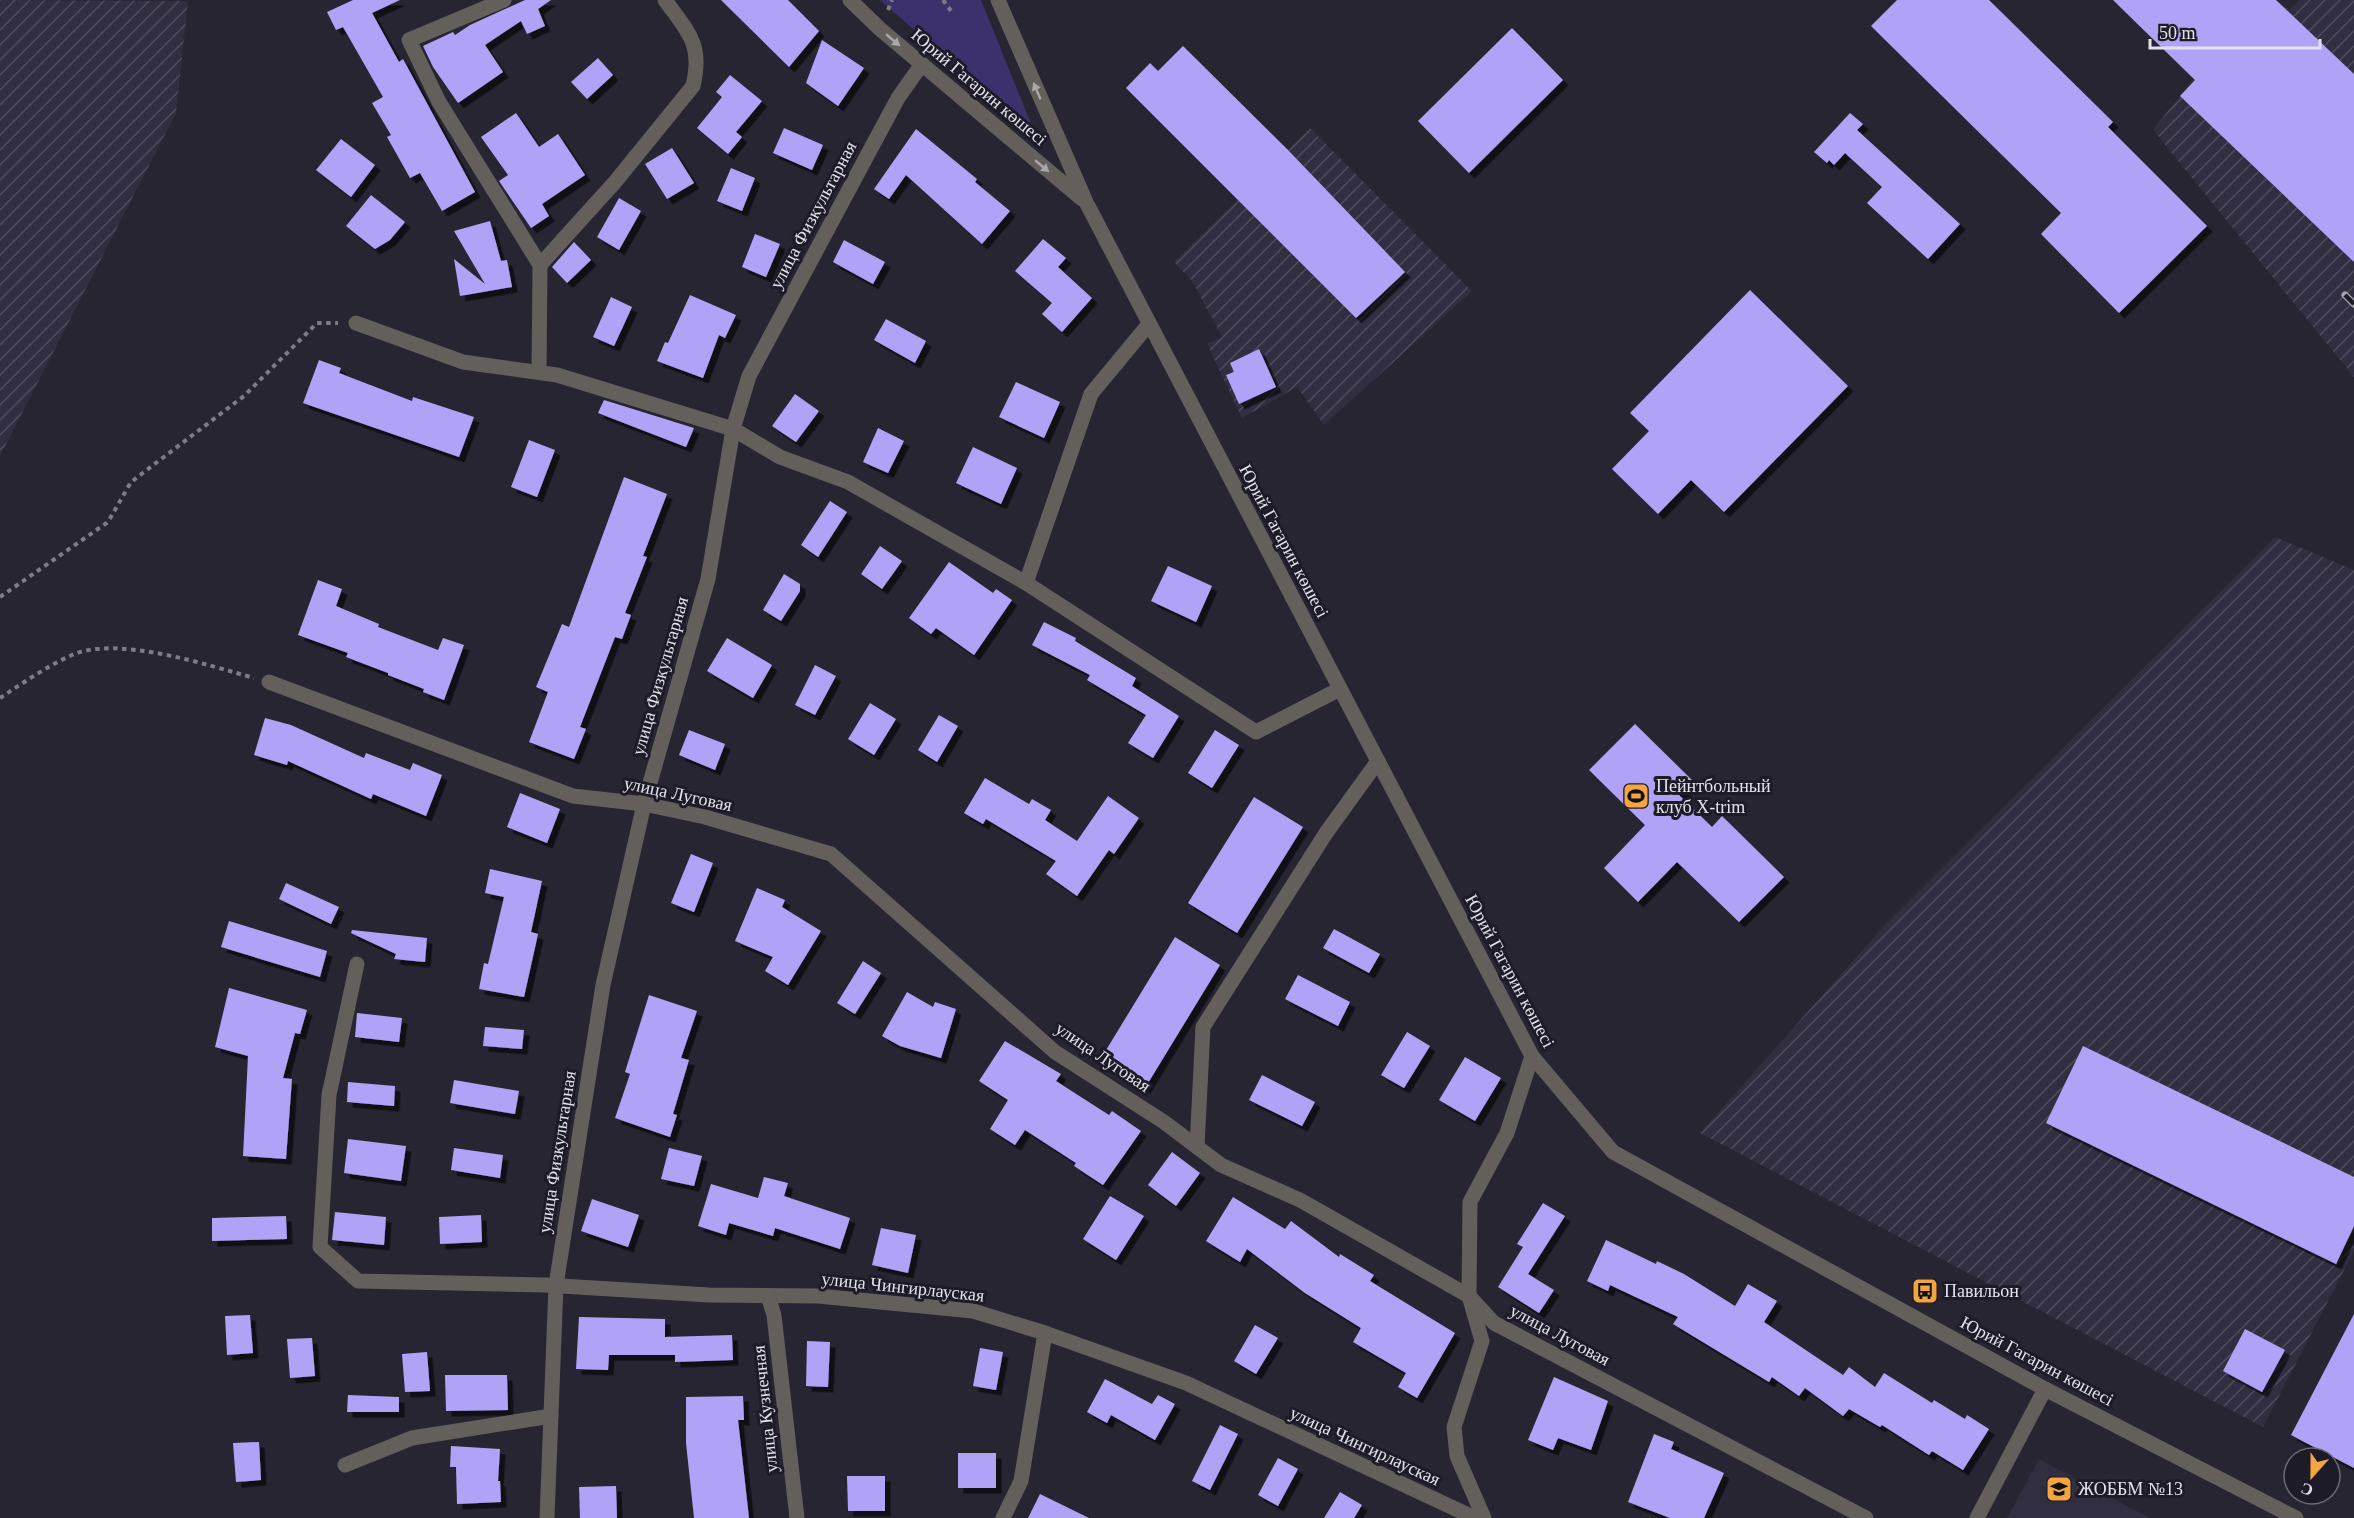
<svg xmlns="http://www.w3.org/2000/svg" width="2354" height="1518" viewBox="0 0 2354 1518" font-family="'Times New Roman',serif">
	<defs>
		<pattern id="industrial-furrows" width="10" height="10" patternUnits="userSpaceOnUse" patternTransform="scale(1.5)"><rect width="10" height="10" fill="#302e40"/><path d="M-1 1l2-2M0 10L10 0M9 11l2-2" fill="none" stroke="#4e4c5c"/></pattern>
		<filter id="shadow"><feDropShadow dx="5.5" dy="5.5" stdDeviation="0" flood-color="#0009"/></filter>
	</defs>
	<rect width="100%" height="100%" fill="#262531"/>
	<path fill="#302e40" d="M2039,1459L2150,1518H2007Z"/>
	<g fill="url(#industrial-furrows)">
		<path d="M0,0L188,1L176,113L0,456Z"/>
		<path d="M2272,0H2276L2289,10L2300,0H2354V377L2153,130L2193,79Z"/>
		<path d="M1310,128L1472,291L1324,425L1297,387L1242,418L1207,344L1222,337L1192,281L1174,262Z"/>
		<path d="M2275,537L2354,570V1251L2263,1427L1700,1133L1883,927Z"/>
	</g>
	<path fill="#3d316d" d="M880,0H981L1032,126L981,88Z"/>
	<g fill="#b0a3f7" filter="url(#shadow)">
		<path d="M353,0H400L372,13L399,62L403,59L475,192L442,211L420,173L410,178L387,137L391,135L372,103L383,97L343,27L336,30L327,12Z"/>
		<path d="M525,0H551L538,9L545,26L527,34L521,21L485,45L503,72L458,103L433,67L423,46L453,32L455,35L470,25Z"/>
		<path d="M721,0H788L819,31L789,67Z"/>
		<path d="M1897,0H1989L2113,122L2108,127L2207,226L2119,313L2041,234L2061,213L1871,26Z"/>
		<path d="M2113,0H2276L2354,74V262L2180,96L2195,80Z"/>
		<path d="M1512,28L1563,80L1469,173L1418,121Z"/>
		<path d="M822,40L864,68L838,106L806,83Z"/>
		<path d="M1183,46L1287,149L1405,272L1356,318L1126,88L1150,63L1158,71Z"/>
		<path d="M598,58L613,75L587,99L571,82Z"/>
		<path d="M730,75L762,101L736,132L742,137L728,154L697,128L722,97L716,92Z"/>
		<path d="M516,113L539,147L558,134L585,175L542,204L549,216L531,228L499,181L508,175L481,137Z"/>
		<path d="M1850,113L1863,124L1857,130L1960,224L1928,259L1867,203L1882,187L1845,153L1834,165L1829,160L1827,163L1814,152Z"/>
		<path d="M784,128L823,145L812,170L773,153Z"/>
		<path d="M916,129L977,179L975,182L1010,211L982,244L906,175L889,199L874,189Z"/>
		<path d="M341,139L375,165L351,197L316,170Z"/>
		<path d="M672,148L694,183L667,199L645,164Z"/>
		<path d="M731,168L755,178L742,211L717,201Z"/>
		<path d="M371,195L405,222L390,240L375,249L346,226Z"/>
		<path d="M619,198L641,211L619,250L597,237Z"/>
		<path d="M490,221L501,261L507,260L512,287L460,296L454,259L485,284L454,231Z"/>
		<path d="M755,234L780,244L766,277L742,267Z"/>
		<path d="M1043,239L1066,258L1058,267L1092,298L1062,332L1042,314L1052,303L1015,271Z"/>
		<path d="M844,240L885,262L873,284L833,262Z"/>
		<path d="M574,242L591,260L567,283L552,267Z"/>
		<path d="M1750,290L1848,386L1724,512L1691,480L1658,514L1612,469L1649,431L1630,413Z"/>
		<path d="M690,295L736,315L725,338L719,335L703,378L657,361L665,342L668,343Z"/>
		<path d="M611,297L632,307L614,346L593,337Z"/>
		<path d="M886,319L926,341L915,363L874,340Z"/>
		<path d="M1259,349L1276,387L1239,404L1226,375L1234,372L1230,363Z"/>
		<path d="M319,360L341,368L339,373L412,401L413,397L474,417L459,457L303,403Z"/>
		<path d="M1016,382L1060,402L1044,438L999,417Z"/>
		<path d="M795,394L819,411L796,442L772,426Z"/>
		<path d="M604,400L694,428L686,447L598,413Z"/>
		<path d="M878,428L904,441L888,473L863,462Z"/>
		<path d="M529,440L555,450L537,497L511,487Z"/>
		<path d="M973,447L1017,468L1001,504L956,483Z"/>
		<path d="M624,477L667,494L643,556L647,557L625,613L631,615L622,639L615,637L580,727L586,729L574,759L529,742L548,692L536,687L562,624L569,627Z"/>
		<path d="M830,501L847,512L818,557L801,545Z"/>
		<path d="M880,546L902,561L882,589L861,574Z"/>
		<path d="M949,562L993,593L996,589L1012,600L974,655L936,628L931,634L909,618Z"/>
		<path d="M1168,566L1212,586L1196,622L1151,601Z"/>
		<path d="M784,574L800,584V591L781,621L763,610Z"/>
		<path d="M318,580L342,589L336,606L379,624L378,627L438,650L443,638L464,645L444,700L423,692L424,689L388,675V673L346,657L348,653L298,635Z"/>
		<path d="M1044,622L1076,638L1075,641L1136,678L1132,686L1179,716L1153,758L1128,743L1146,715L1087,680L1090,675L1032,645Z"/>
		<path d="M727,638L772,665L753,698L707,671Z"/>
		<path d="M815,665L836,676L815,715L795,705Z"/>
		<path d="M870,703L896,719L874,755L848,739Z"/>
		<path d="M939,715L958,726L937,762L918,750Z"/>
		<path d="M265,718L291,725L364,758L366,753L410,770L413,763L442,775L426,816L373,794L371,799L288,761L287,765L254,755Z"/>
		<path d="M1635,724L1693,781L1679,795L1712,827L1722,816L1784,877L1739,922L1677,862L1638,902L1604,868L1645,825L1589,770Z"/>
		<path d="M689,730L725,744L715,770L679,755Z"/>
		<path d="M1215,730L1239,745L1212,788L1188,773Z"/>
		<path d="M985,778L1029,804L1032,799L1051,810L1045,820L1077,841L1108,796L1139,818L1114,854L1109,850L1077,896L1046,874L1056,861L986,819L983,824L964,813Z"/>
		<path d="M520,793L560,809L547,843L507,827Z"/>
		<path d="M1254,797L1303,827L1237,933L1188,903Z"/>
		<path d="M691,854L713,863L694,912L671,903Z"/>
		<path d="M490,869L542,881L531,932L538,934L524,997L479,989L484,963L488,964L504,897L485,893Z"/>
		<path d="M286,883L339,907L331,924L279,899Z"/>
		<path d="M757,888L785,900L782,907L821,931L788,985L765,971L773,957L735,941Z"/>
		<path d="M229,921L327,951L320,977L221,947Z"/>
		<path d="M1334,929L1380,954L1369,973L1323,948Z"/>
		<path d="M352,930L427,938L425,962L394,959L396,954L351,933Z"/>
		<path d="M1175,937L1220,965L1145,1088L1100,1060Z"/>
		<path d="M863,961L881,973L855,1014L837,1003Z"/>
		<path d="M1298,975L1350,1002L1338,1026L1285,999Z"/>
		<path d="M229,988L307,1010L300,1034L295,1033L283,1078L292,1079L286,1159L243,1156L248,1056L215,1047Z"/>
		<path d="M907,992L933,1007L935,1002L956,1009L941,1058L900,1046L882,1036Z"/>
		<path d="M649,995L697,1011L681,1058L689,1060L673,1114L677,1115L670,1137L615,1118L630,1074L625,1072Z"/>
		<path d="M357,1013L402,1018L399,1042L355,1037Z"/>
		<path d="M485,1027L524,1030L522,1049L483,1046Z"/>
		<path d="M1407,1032L1430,1046L1404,1088L1381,1075Z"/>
		<path d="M1005,1041L1061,1074L1056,1081L1109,1115L1112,1111L1141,1131L1103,1185L1074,1166L1076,1163L1025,1130L1015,1145L990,1129L1008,1100L979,1081Z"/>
		<path d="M2083,1046L2354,1177V1226L2336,1264L2046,1123Z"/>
		<path d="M1465,1057L1501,1078L1475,1121L1439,1100Z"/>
		<path d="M1262,1075L1315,1102L1302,1126L1249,1100Z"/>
		<path d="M454,1080L519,1091L515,1114L450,1103Z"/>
		<path d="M348,1082L395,1086L394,1106L347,1102Z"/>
		<path d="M348,1139L406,1146L401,1181L344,1173Z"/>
		<path d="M454,1148L503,1155L500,1178L451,1170Z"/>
		<path d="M669,1148L702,1156L694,1186L661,1179Z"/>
		<path d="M1172,1152L1200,1173L1176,1206L1148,1185Z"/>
		<path d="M764,1177L788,1183L784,1196L850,1218L840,1249L775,1228L773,1236L729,1223L726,1235L698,1226L711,1184L758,1198Z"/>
		<path d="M1110,1196L1144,1216L1116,1260L1083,1239Z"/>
		<path d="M1233,1197L1285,1229L1291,1221L1339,1257L1340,1254L1374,1275L1370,1281L1455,1333L1417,1398L1398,1387L1406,1373L1353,1342L1361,1328L1305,1293L1247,1249L1240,1262L1206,1241Z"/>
		<path d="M592,1199L639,1215L628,1247L581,1231Z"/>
		<path d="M1543,1203L1565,1216L1528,1274L1554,1290L1539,1313L1498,1287L1523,1247L1517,1244Z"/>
		<path d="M335,1212L386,1217L384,1245L332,1240Z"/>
		<path d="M481,1215L482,1242L440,1244L439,1217Z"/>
		<path d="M286,1216L287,1239L212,1241V1218Z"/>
		<path d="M881,1228L916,1235L908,1273L872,1265Z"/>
		<path d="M1606,1240L1656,1264L1657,1261L1684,1274L1735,1306L1748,1284L1777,1301L1764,1322L1843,1375L1849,1367L1875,1387L1884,1373L1932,1403L1934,1400L1965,1419L1967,1415L1989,1429L1963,1470L1932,1451L1929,1455L1882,1425L1880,1427L1849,1409L1843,1416L1805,1388L1799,1396L1772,1377L1769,1382L1673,1324L1678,1317L1610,1285L1608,1291L1587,1281Z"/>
		<path d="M2354,1314V1468L2291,1435Z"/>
		<path d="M250,1315L253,1353L227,1355L225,1316Z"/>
		<path d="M579,1317L665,1319V1337L732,1335L733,1360L675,1362V1355H609L608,1370L576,1369Z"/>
		<path d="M1255,1325L1278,1338L1256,1374L1234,1361Z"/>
		<path d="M2245,1329L2285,1350L2262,1392L2223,1371Z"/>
		<path d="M312,1338L315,1376L290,1378L287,1339Z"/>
		<path d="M807,1341L830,1342L828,1387L806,1386Z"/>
		<path d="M980,1348L1003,1352L996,1390L973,1386Z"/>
		<path d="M427,1352L430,1391L405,1392L402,1354Z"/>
		<path d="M445,1375H507L508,1410L446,1411Z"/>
		<path d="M1554,1377L1608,1401L1591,1450L1558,1438L1553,1450L1528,1440Z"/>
		<path d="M1105,1379L1152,1404L1158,1395L1175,1404L1155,1440L1111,1415L1107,1423L1087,1412Z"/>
		<path d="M348,1395L399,1397V1412H347Z"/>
		<path d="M743,1396L744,1420H738L749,1518H694L686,1443V1397Z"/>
		<path d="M1220,1425L1238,1434L1210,1490L1192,1481Z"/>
		<path d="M1654,1434L1674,1442L1671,1449L1724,1473L1704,1518H1670L1628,1502Z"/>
		<path d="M259,1442L261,1480L236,1482L233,1443Z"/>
		<path d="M451,1446L500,1449L498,1481H500L501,1502L457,1504L456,1467H450Z"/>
		<rect x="958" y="1453" width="38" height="35"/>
		<path d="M1278,1458L1298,1469L1278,1506L1258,1495Z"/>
		<path d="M847,1476H885V1511H848Z"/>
		<path d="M616,1486L617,1518H580L579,1487Z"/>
		<path d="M1340,1492L1362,1505L1354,1518H1324Z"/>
		<path d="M1040,1494L1089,1518H1028Z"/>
	</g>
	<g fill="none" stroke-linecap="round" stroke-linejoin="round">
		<g stroke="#7d7c87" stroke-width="4" stroke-dasharray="4.5 4.5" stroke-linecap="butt">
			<path d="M943,0L951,11"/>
			<path d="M888,10L892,0"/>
			<path d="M0,597L108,522L131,482L244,396L317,323H338"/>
			<path d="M0,698C23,683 47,666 72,655C116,635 208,665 254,678"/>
		</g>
		<g stroke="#645f5a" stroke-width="15">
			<path d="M504,0L409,40L439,102L540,265L539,372"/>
			<path d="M850,0L880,29L1082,199"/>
			<path d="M998,0L1086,202L1532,1056L1613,1152L2045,1389L2296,1518"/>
			<path d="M540,265L615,182L693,86C703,44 688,32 665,0"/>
			<path d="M356,323L463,362L557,375L733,429L780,457L848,482L1026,583L1256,732L1340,689"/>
			<path d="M1026,583L1091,394L1149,324"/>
			<path d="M269,682L573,796L644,804L705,817L831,854L1055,1052L1164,1122L1221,1165L1300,1200L1469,1296L1494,1323L1866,1518"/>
			<path d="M357,964L329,1095L320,1247L358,1281L545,1285L709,1295L818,1296L973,1311L1045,1333L1186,1383L1475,1518"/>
			<path d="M1197,1147L1203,1027L1326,833L1378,761"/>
			<path d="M768,1296L774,1315L797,1518"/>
			<path d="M345,1465L412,1438L551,1416"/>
			<path d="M547,1518L556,1285L603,985L644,804L708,579L733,429L749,376L898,98L922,64"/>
			<path d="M1003,1518L1021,1481L1045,1333"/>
			<path d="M1484,1518L1457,1456L1454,1427L1482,1341L1469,1296L1470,1202L1507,1133L1532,1056"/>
			<path d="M1977,1518L2045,1389"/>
		</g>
		<g stroke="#a7a6b0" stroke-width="7">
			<path id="rail" d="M2345,295L2354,304"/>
		</g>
		<use href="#rail" stroke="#1d1b27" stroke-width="4.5" stroke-dasharray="14" stroke-linecap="butt"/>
	</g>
	<defs><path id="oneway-solid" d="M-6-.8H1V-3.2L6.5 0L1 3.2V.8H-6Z" transform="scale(1.5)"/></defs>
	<g fill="#aaa7aa">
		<use href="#oneway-solid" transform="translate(893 40) rotate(40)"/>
		<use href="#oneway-solid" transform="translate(1037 91) rotate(-113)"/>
		<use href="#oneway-solid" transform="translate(1042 166) rotate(40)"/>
	</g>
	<defs>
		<g id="stadium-square" transform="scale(1.35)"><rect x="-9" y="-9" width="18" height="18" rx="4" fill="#f2a541" stroke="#1d1b27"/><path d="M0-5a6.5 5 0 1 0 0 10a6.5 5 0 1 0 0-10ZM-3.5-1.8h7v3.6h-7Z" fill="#111"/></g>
		<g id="bus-square" transform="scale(1.35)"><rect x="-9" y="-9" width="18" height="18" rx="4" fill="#f2a541" stroke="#1d1b27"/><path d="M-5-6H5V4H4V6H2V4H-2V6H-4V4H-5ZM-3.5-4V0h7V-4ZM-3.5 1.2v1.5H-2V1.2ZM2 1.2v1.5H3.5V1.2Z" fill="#111"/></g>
		<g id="school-square" transform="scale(1.35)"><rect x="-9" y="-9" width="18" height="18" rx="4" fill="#f2a541" stroke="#1d1b27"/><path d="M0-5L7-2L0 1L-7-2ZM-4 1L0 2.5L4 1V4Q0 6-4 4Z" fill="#111"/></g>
	</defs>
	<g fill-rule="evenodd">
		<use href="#stadium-square" x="1636" y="796"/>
		<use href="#bus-square" x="1925" y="1291"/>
		<use href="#school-square" x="2059" y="1489"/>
	</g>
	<g text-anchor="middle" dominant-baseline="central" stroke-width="6" stroke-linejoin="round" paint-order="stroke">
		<g font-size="18" fill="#e3e2eb" stroke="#1d1b27">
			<text transform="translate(979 87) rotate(40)">Юрий Гагарин көшесі</text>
			<text transform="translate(813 215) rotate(-62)">улица Физкультарная</text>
			<text transform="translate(1284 541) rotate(62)">Юрий Гагарин көшесі</text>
			<text transform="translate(660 676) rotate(-74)">улица Физкультарная</text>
			<text transform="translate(678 794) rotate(12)">улица Луговая</text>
			<text transform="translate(1510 971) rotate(62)">Юрий Гагарин көшесі</text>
			<text transform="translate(1103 1057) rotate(34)">улица Луговая</text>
			<text transform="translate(557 1152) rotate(-81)">улица Физкультарная</text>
			<text transform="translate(903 1287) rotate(6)">улица Чингирлауская</text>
			<text transform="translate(1560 1335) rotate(28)">улица Луговая</text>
			<text transform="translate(2037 1361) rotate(28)">Юрий Гагарин көшесі</text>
			<text transform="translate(765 1409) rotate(-96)">улица Кузнечная</text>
			<text transform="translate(1365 1446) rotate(25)">улица Чингирлауская</text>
		</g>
		<g font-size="18" fill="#e3e2eb" stroke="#1d1b27" text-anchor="start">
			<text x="1656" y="786">Пейнтбольный<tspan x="1656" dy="21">клуб X-trim</tspan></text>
			<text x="1944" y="1291">Павильон</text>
			<text x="2078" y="1489">ЖОББМ №13</text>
		</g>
	</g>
	<g transform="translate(2312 1476) rotate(201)"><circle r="28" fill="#1d1b27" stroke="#6c6b75" stroke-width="1.5"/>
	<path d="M0-4.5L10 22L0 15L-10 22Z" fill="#f2a541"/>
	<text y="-9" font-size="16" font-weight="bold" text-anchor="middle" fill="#e3e2eb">С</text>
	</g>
	<path d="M2150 39v9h170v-9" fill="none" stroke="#e3e2eb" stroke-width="3"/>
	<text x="2159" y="39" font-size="18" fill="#e3e2eb" stroke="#1d1b27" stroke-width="4.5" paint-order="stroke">50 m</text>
</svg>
